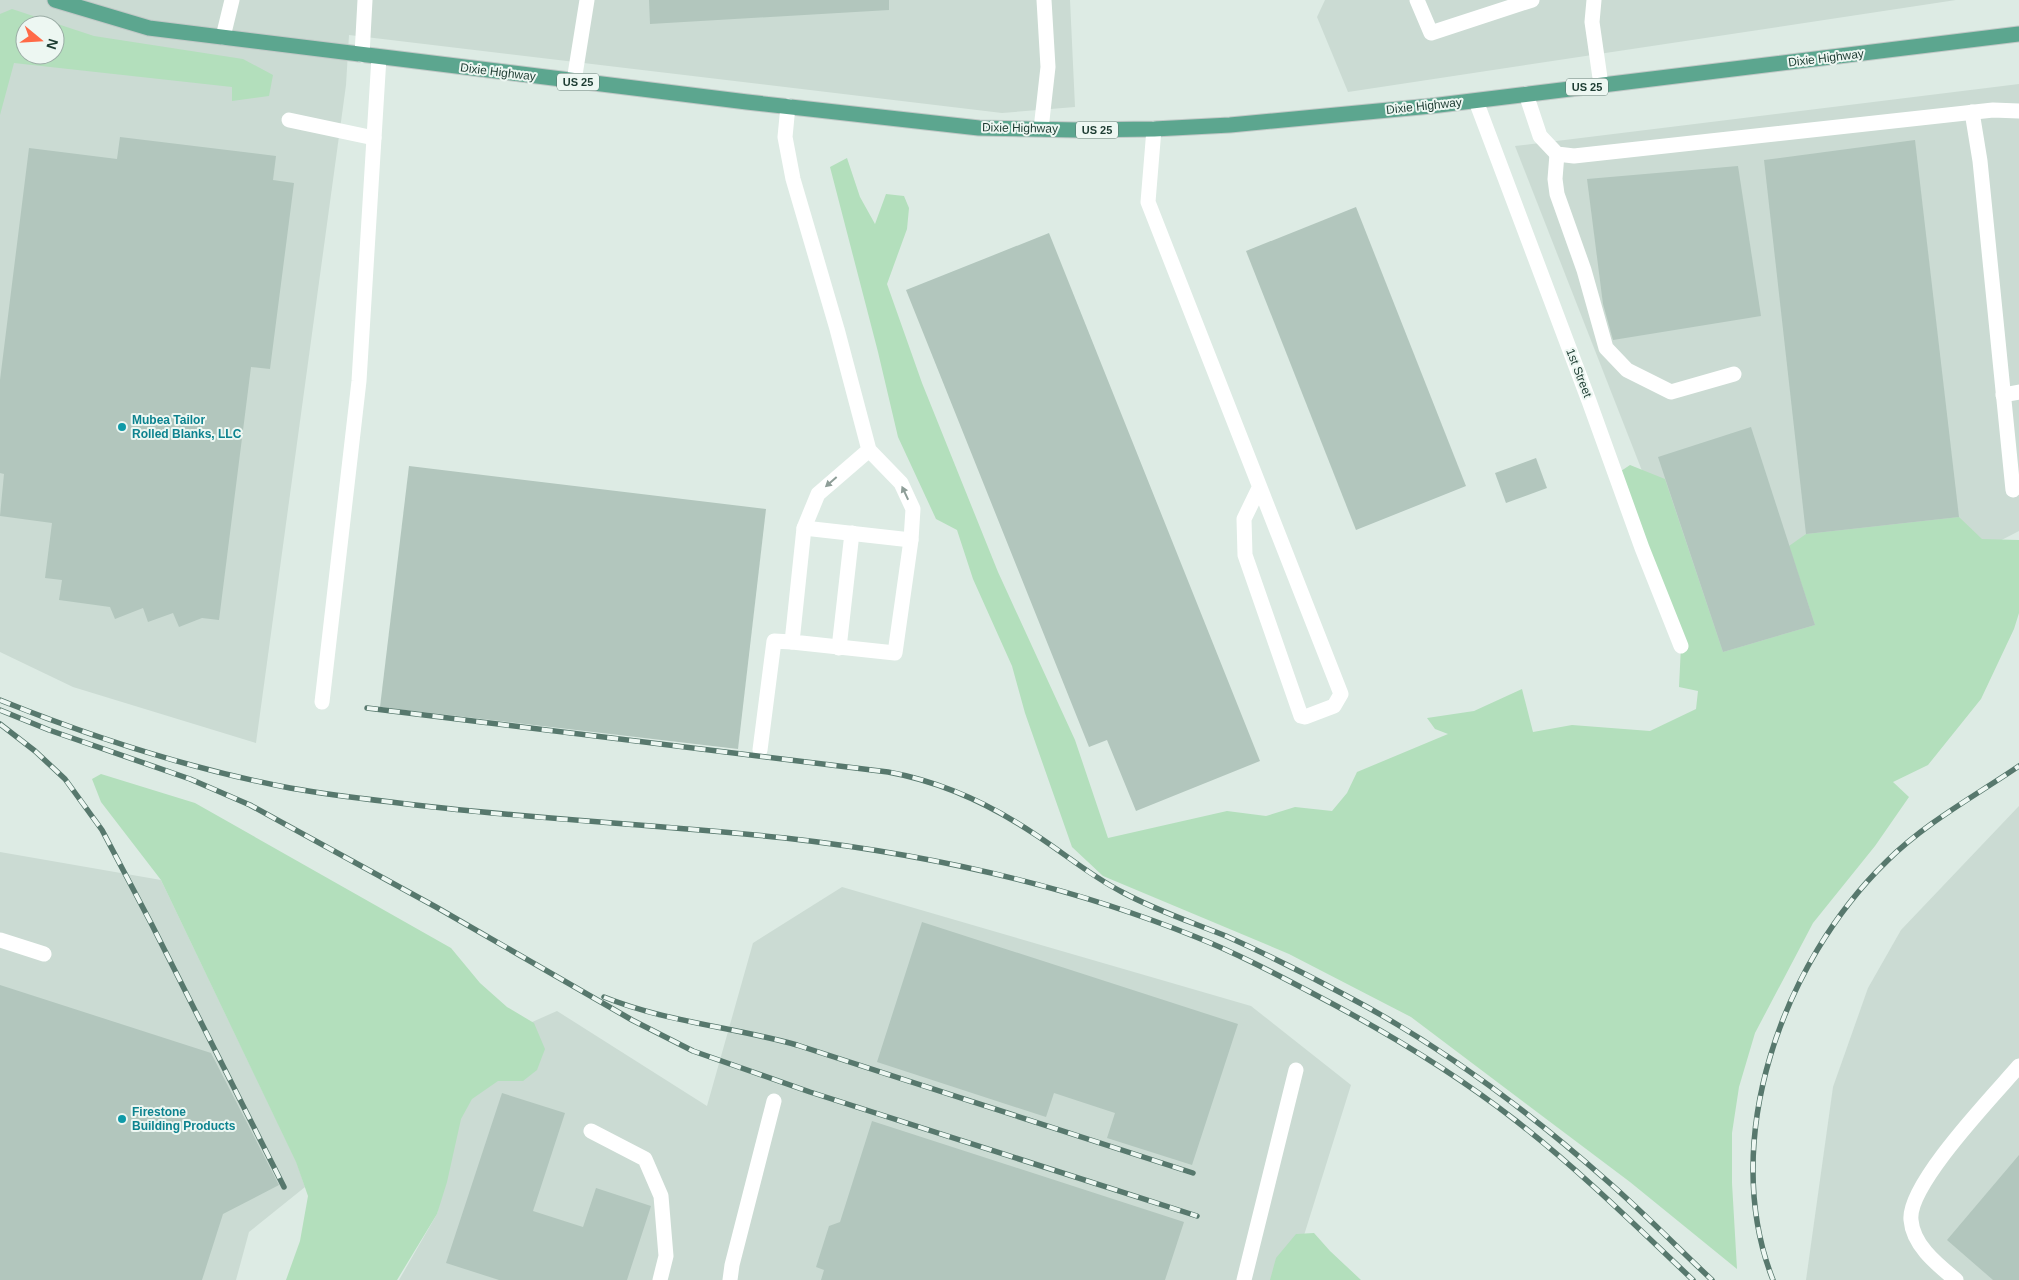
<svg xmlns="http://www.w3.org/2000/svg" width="2019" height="1280" viewBox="0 0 2019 1280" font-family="Arial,sans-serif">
	<rect width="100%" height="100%" fill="#ddebe4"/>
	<g fill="#cbdbd3" fill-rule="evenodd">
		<path d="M0,0H1070L1075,107L1002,113L349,35L346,85L256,743L73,687L0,652ZM25,25H55V55H25Z"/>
		<path d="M1325,0H1956L1348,92L1317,17Z"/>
		<path d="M2019,84V531L1725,683L1515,146Z"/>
		<path d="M2019,806V1280H1806L1833,1087L1868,988L1901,930Z"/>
		<path d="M0,852L161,880L296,1161L305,1187L249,1232L236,1280H0Z"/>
		<path d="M842,887L1251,1006L1351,1085L1290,1280H399L437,1214L471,1049L557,1011L707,1106L753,943Z"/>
	</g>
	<g fill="#b3dfbc" fill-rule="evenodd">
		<path d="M12,9L94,36L243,59L273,75L269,96L232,101V87L14,63L0,115V14ZM25,25H55V55H25Z"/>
		<path d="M847,158L860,197L875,224L886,194L904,196L909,208L907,229L887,284L922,383L998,572L1075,740L1108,838L1227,811L1266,816L1295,807L1332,811L1347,793L1357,772L1448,734L1435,729L1427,718L1474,711L1522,689L1533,732L1572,725L1650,731L1696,709L1698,691L1679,687L1681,646L1615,475L1630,465L1665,479L1723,652L1815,625L1789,546L1806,534L1959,517L1982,539L2019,540V613L2014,629L1981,699L1928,765L1893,782L1909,797L1875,846L1813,923L1755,1033L1739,1087L1732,1133V1183L1737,1269L1630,1182L1411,1017L1289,954L1103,876L1072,847L1025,713L1012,666L973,579L957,530L936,519L898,437L878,352L830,167Z"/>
		<path d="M101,774L195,803L451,948L480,983L507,1007L534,1023L545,1049L537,1070L523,1081H498L472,1099L461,1119L447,1182L437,1214L397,1280H286L300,1241L308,1196L296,1162L161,880L101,802L92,779Z"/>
		<path d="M1314,1233L1330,1251L1361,1280H1270L1276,1258L1296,1234Z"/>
	</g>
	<g fill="#b2c6bd">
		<path d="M649,0H889V10L650,24Z"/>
		<path d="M120,137L276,156L273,180L294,183L270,369L251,367L219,620L202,618L179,627L173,613L148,622L143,608L115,619L110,607L59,600L62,580L45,578L52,523L0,516L4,474L0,473V380L29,148L117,159Z"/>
		<path d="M1915,140L1959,517L1806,534L1764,160Z"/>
		<path d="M1738,166L1761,316L1613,340L1603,304L1587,179Z"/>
		<path d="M1356,207L1466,486L1356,530L1246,251Z"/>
		<path d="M1049,233L1260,761L1136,811L1107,740L1089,747L906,290Z"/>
		<path d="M1751,427L1815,625L1723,652L1658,457Z"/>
		<path d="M1536,458L1547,488L1506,503L1495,473Z"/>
		<path d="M409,466L766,509L738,749L380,707Z"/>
		<path d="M922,922L1238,1024L1192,1165L1107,1138L1115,1113L1054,1093L1046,1117L877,1062Z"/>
		<path d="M0,985L211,1053L279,1185L223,1214L202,1280H0Z"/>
		<path d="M502,1093L565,1113L533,1211L583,1227L596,1188L651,1206L627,1280H499L446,1263Z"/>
		<path d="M872,1121L1184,1222L1165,1280H821L824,1270L816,1267L829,1226L840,1222Z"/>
		<path d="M2019,1155V1280H1993L1947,1240Z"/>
	</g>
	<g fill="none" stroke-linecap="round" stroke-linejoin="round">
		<g stroke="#c0c8c6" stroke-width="17">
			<path id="major" d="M55,0L149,28L747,102L979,128L1076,130L1154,129L1230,125L1431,106L2019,34"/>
		</g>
		<g stroke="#fff" stroke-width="15">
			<path d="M1417,0L1431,33L1532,0"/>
			<path d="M1594,0L1592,22L1601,85"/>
			<path d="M223,37L232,0"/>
			<path d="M362,55L365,0"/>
			<path d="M574,81L587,0"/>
			<path d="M1526,94L1540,136L1557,154L1574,156L1993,110L2019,111"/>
			<path d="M1476,101L1589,401L1642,548L1681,646"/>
			<path d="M788,106L785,137L793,179L837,329L869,450L901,483L913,509L911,540L895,653L792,642L804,528L818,494L869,450"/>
			<path d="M1972,112L1980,161L2013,490"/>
			<path d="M289,120L374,138"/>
			<path d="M1041,129L1048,67L1044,0"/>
			<path d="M1154,129L1148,202L1341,694L1334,706L1305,717L1301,716L1245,555L1244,519L1259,488"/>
			<path d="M1557,154L1555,179L1557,194L1584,270L1606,348L1627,370L1671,392L1734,374"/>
			<path d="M2003,395L2019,392"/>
			<path d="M804,528L911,540"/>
			<path d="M839,648L852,533"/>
			<path d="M322,702L359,381L379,57"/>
			<path d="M760,750L774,641L792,642"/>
			<path d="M0,940L44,954"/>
			<path d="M591,1131L645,1159L661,1196L666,1256L660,1280"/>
			<path d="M730,1280L732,1265L774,1101"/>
			<path d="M1244,1280L1296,1070"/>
			<path d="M1956,1280C1938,1265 1913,1246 1911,1220C1907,1185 1994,1095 2019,1066"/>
		</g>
		<use href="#major" stroke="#5ca68f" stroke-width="15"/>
		<g stroke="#57786d" stroke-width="5.5">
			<g id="rail">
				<path d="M0,700C94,738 191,769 290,788C324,794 357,798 391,802C522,819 654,824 785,838C926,854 1065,884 1196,937C1236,953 1274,973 1312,993C1383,1030 1452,1071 1515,1120C1578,1169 1635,1225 1693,1280"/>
				<path d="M367,708L888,772C943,782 990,804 1036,835C1065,854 1091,876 1122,892C1155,910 1191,922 1226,936C1266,954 1306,974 1345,995C1438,1044 1526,1109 1605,1179C1642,1211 1676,1246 1712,1280"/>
				<path d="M0,710L49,730L190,779L250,805L436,907L632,1020L693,1051L810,1092L1197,1216"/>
				<path d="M0,724L35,751L65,779L102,830L152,925L284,1187"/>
				<path d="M604,997C666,1022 733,1027 797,1045L1193,1173"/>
				<path d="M1773,1280C1718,1140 1783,962 1887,861C1925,823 1975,796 2019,766"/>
			</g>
		</g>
		<use href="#rail" stroke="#edf7f2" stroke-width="4" stroke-dasharray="11" stroke-linecap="butt"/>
	</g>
	<defs><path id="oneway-solid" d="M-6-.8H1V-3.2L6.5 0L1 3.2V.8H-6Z" transform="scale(1.25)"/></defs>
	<g fill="#8e9e98">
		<use href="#oneway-solid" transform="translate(831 482) rotate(139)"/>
		<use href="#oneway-solid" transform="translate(905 493) rotate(-115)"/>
	</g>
	<g fill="#0f9aa8" stroke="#edf7f2" stroke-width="2">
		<circle cx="122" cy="427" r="5"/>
		<circle cx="122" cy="1119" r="5"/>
	</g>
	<g text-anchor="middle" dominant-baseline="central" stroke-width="4" stroke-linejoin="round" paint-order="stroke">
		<g fill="#edf7f2" stroke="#5b746c" stroke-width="1">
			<rect x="557" y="73.5" width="42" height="17" rx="4"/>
			<rect x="1566" y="78.5" width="42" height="17" rx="4"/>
			<rect x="1076" y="121.5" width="42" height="17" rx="4"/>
		</g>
		<g font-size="11" font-weight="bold" fill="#1d3c32">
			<text x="578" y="82">US 25</text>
			<text x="1587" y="87">US 25</text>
			<text x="1097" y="130">US 25</text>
		</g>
		<g font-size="12" fill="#1d3c32" stroke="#edf7f2">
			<text transform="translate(1826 58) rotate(-7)">Dixie Highway</text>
			<text transform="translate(498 72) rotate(7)">Dixie Highway</text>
			<text transform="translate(1424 106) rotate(-6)">Dixie Highway</text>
			<text transform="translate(1020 128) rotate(1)">Dixie Highway</text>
			<text transform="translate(1579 373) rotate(69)">1st Street</text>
		</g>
		<g font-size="12" font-weight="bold" fill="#0d838f" stroke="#edf7f2" text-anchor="start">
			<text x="132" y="420">Mubea Tailor<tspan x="132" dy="14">Rolled Blanks, LLC</tspan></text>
			<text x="132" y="1112">Firestone<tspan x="132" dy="14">Building Products</tspan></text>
		</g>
	</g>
	<g transform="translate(40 40) rotate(108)"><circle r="24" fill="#edf7f2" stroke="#9aaca5"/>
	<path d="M0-4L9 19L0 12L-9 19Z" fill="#ff6a47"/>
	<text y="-8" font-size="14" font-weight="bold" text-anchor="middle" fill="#1d3c32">N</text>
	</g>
</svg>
